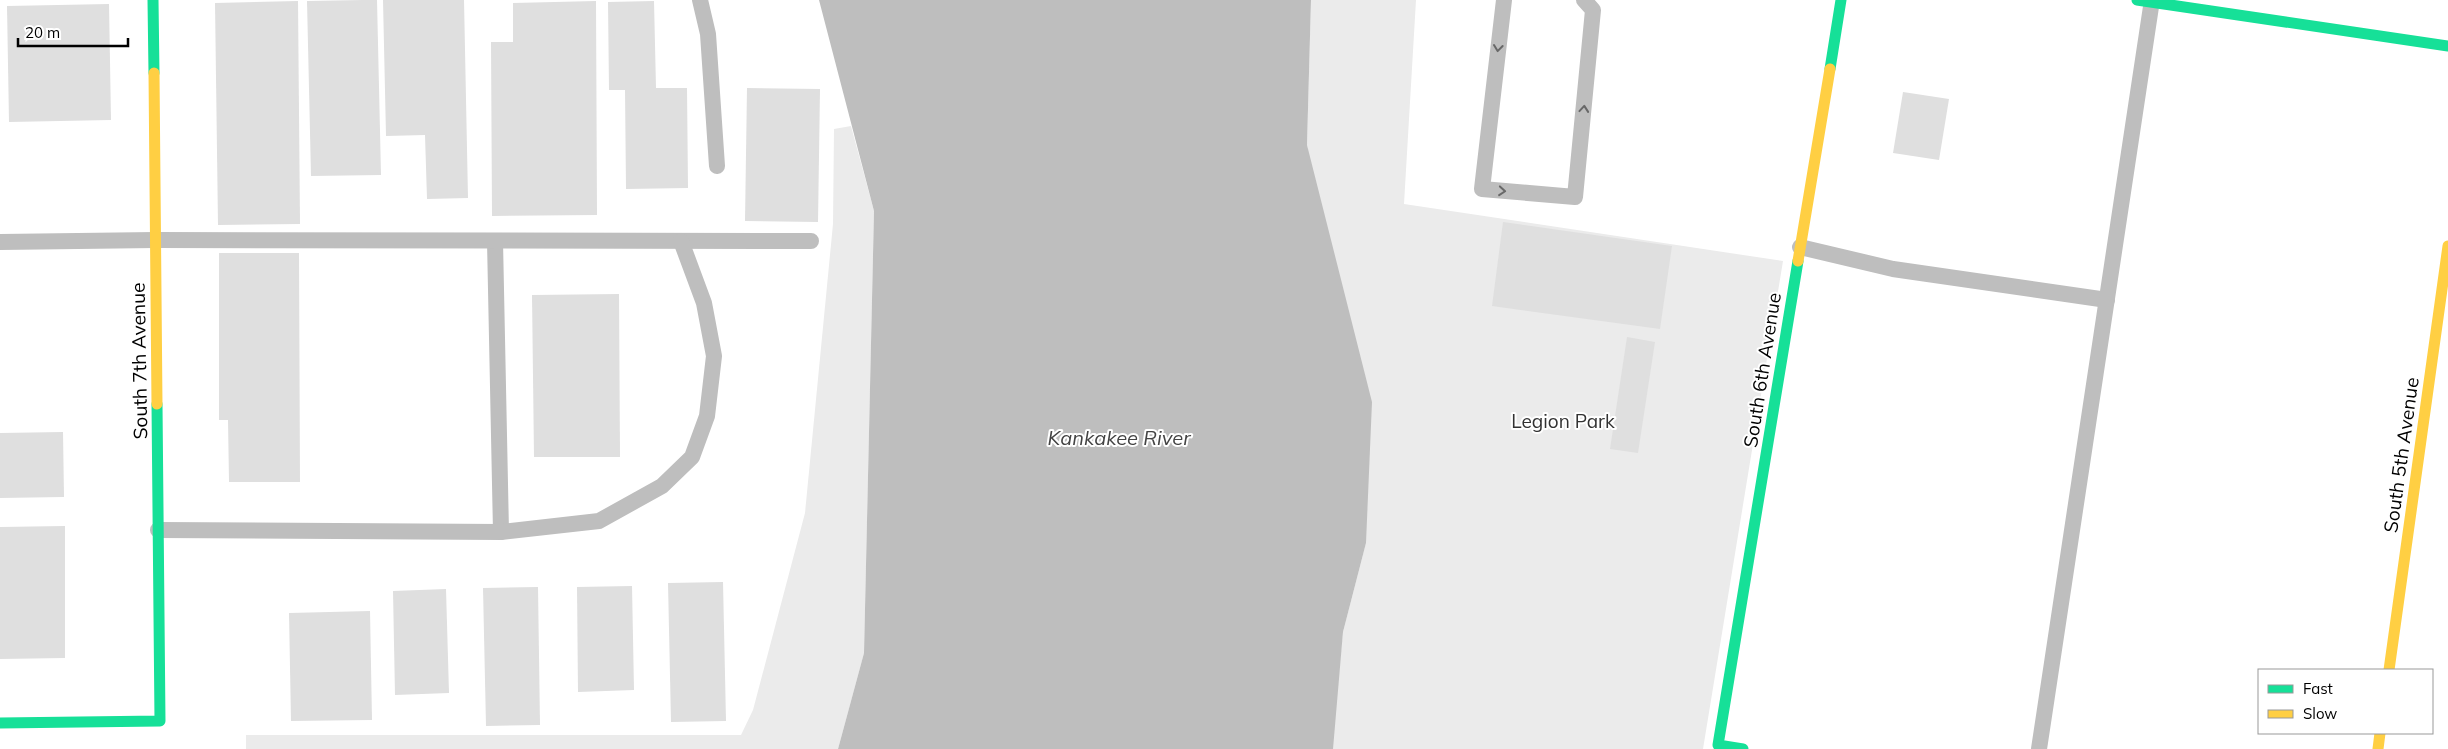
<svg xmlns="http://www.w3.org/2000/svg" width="2448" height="749" viewBox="0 0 2448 749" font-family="Mulish,sans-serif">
	<rect width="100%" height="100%" fill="#fff"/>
	<g fill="#ebebeb">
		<path d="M1311,0H1416L1404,204L1783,261L1703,749H1331L1343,632L1366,543V516L1307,145Z"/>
		<path d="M851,126L874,211L864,653L838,749H246V735H741L753,710L805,513L833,224L834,129Z"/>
	</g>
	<path fill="#bebebe" d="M819,0H1311L1307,145L1372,402L1366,543L1343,632L1333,749H838L864,653L874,211Z"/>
	<g fill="#dfdfdf">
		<path d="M363,0H377L381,175L311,176L307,1Z"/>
		<path d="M383,0H464L468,198L427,199L425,135L386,136Z"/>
		<path d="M298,1L300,224L218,225L215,3Z"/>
		<path d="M596,1L597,215L492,216L491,42H513V3Z"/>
		<path d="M654,1L656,88H687L688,188L626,189L625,90H609L608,2Z"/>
		<path d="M109,4L111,120L9,122L7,6Z"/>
		<path d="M747,88L820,89L818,222L745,221Z"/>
		<path d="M1903,92L1949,99L1939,160L1893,153Z"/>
		<path d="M1503,222L1672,246L1660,329L1492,306Z"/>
		<path d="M219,253H299L300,482H229L228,420H219Z"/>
		<path d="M619,294L620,457H534L532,295Z"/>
		<path d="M1627,337L1655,342L1638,453L1610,449Z"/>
		<path d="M63,432L64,497L0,498V433Z"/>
		<path d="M65,526V658L0,659V527Z"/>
		<path d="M723,582L726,721L671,722L668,583Z"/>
		<path d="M632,586L634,690L578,692L577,587Z"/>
		<path d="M538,587L540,725L486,726L483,588Z"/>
		<path d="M446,589L449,693L395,695L393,591Z"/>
		<path d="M370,611L372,720L291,721L289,613Z"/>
	</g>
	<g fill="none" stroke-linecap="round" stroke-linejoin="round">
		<g stroke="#bebebe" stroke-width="16">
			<path d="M700,0L708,34L717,166"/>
			<path d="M1504,0L1482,189L1575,197L1593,10L1584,0"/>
			<path d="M495,241L501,532"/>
			<path d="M0,242L155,240L811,241"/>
			<path d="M1800,247L1893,269L2107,300"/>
			<path d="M158,530L501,532L599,521L662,486L692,457L707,416L714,356L704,303L681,241"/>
			<path d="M2039,749L2152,0"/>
		</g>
		<g stroke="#16e098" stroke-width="11">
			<path d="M153,0L154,73"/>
			<path d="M2137,0L2448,46"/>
			<path d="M1830,69L1841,0"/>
			<path d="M0,723L160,721L157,404"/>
			<path d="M1743,749L1718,745L1798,261"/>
		</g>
		<g stroke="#ffcf43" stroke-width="11">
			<path d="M154,73L157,404"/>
			<path d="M1798,261L1830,69"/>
			<path d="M2389,670L2448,246"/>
			<path d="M2378,749L2380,733"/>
		</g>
	</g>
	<defs><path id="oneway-chevron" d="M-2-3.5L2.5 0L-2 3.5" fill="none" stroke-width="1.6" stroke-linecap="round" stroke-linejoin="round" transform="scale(1.25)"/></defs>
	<g stroke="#686868">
		<use href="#oneway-chevron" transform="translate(1498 48) rotate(97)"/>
		<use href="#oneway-chevron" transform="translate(1584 109) rotate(-85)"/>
		<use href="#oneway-chevron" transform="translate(1502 191) rotate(5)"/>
	</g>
	<g text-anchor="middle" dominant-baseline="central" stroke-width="4" stroke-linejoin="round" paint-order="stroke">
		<g font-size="19" fill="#000" stroke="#fff">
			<text transform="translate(139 361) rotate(-91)">South 7th Avenue</text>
			<text transform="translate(1762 370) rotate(-81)">South 6th Avenue</text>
			<text transform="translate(2401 455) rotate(-82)">South 5th Avenue</text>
		</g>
		<g font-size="19" fill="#323232" stroke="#fff">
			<text x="1563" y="421">Legion Park</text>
		</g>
		<g font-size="20" font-style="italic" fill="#434343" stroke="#fff">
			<text x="1119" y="437">Kankakee River</text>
		</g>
	</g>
	<rect x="2258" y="669" width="175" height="65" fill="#ffffff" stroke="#999999"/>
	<rect x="2268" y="685" width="25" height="8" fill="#16e098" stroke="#999999"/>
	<text x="2303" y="694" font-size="15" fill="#000000">Fast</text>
	<rect x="2268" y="710" width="25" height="8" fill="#ffcf43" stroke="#999999"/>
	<text x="2303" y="719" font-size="15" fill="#000000">Slow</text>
	<path d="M18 38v8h110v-8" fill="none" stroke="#000000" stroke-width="2.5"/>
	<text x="25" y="38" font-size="15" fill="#000000" stroke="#ffffff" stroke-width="4" paint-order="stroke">20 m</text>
</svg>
